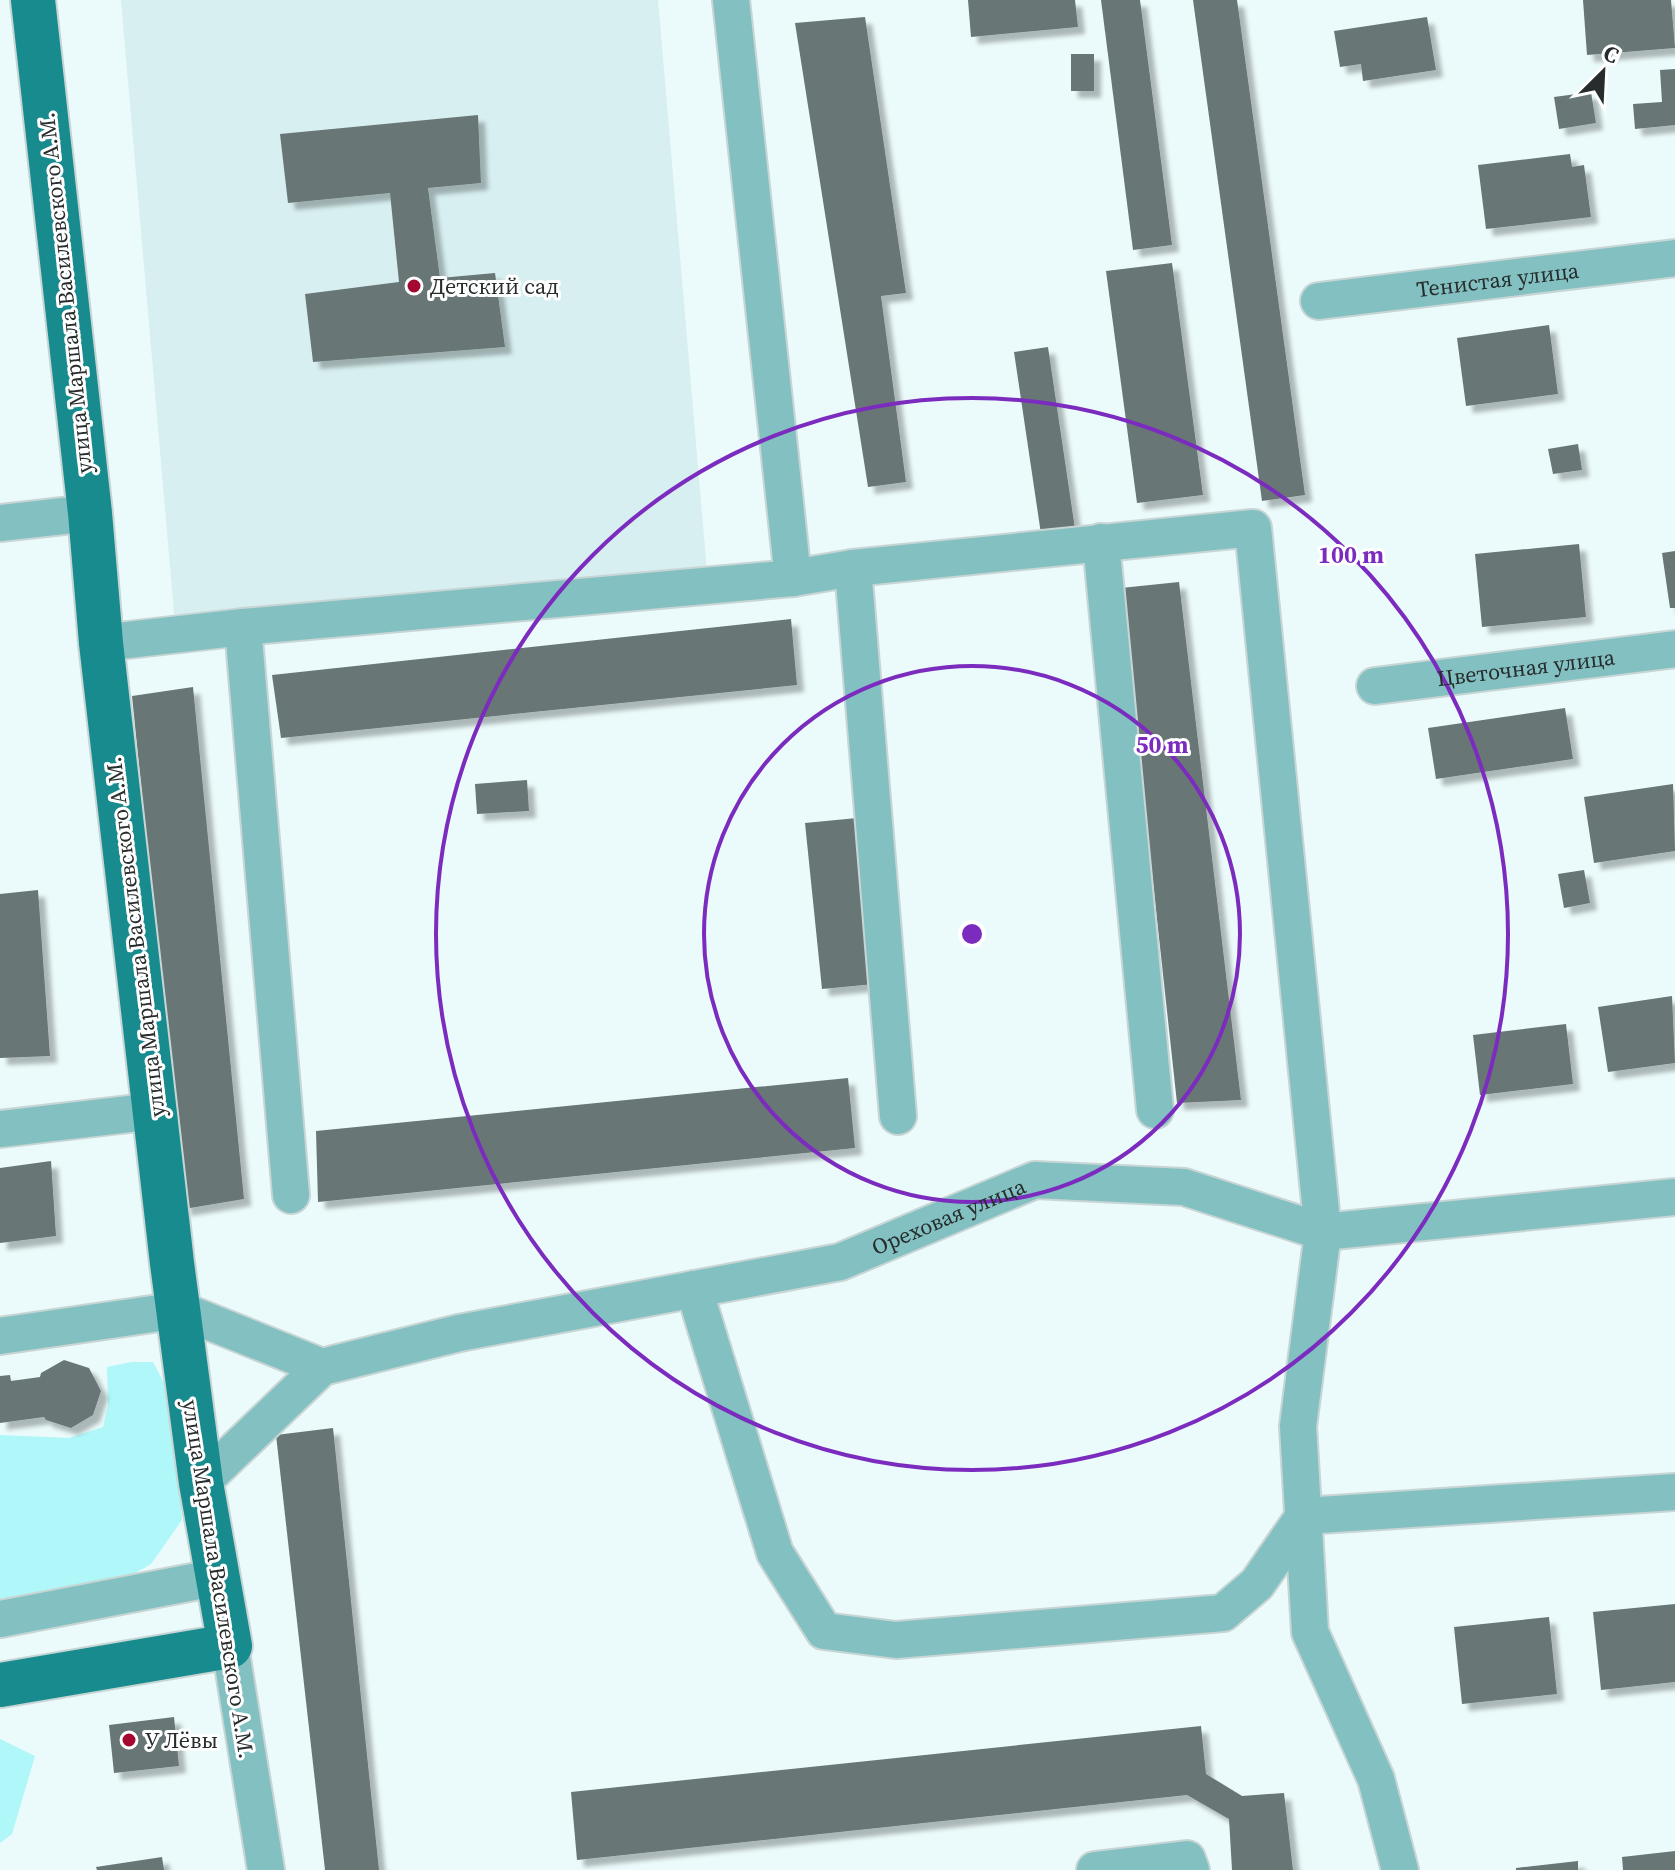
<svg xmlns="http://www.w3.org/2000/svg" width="1675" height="1870" viewBox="0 0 1675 1870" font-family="'Source Serif 4',serif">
	<defs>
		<filter id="shadow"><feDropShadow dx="7" dy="7" stdDeviation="2" flood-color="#0004"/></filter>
	</defs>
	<rect width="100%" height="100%" fill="#ebfafa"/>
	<path fill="#d7eff0" d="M121,0H658L707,572L175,624Z"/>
	<g fill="#aff7f9">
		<path d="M132,1362H153L164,1383L178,1465L182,1520L151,1564L125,1579L0,1601V1435L69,1438L103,1427L108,1406L107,1367Z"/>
		<path d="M0,1739L35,1756L12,1834L0,1843Z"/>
	</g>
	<g fill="#697676" filter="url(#shadow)">
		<path d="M968,0H1075L1078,27L971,37Z"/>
		<path d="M1101,0H1140L1172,245L1133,250Z"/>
		<path d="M1193,0H1237L1305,495L1262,501Z"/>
		<path d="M1583,0H1671L1675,48L1587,55Z"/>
		<path d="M865,17L906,293L881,296L906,482L868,487L795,23Z"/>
		<path d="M1427,17L1436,70L1363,81L1361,64L1340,67L1334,31Z"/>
		<rect x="1071" y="54" width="23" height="37"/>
		<path d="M1675,69V125L1635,129L1633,104L1662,102L1660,70Z"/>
		<path d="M1591,92L1596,123L1559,129L1554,97Z"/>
		<path d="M478,115L481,183L428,188L440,278L495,273L505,347L313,362L305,294L399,282L390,193L288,203L280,134Z"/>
		<path d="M1570,154L1572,167L1584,165L1591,217L1486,229L1478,165Z"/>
		<path d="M1172,263L1203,495L1137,503L1106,271Z"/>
		<path d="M1549,325L1558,394L1466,406L1457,338Z"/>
		<path d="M1048,347L1075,529L1041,534L1014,352Z"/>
		<path d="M1578,444L1582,470L1553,474L1548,449Z"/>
		<path d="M1579,544L1586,617L1482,627L1475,554Z"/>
		<path d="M1675,551V608H1670L1662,553Z"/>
		<path d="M1179,582L1241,1100L1177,1103L1121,588Z"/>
		<path d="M791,619L797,685L281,738L272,675Z"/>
		<path d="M193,687L244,1199L184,1209L132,696Z"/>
		<path d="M1565,708L1573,759L1436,779L1428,728Z"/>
		<path d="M527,780L529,811L477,814L475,784Z"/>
		<path d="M1673,784L1675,851L1594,863L1584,797Z"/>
		<path d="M857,818L874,984L822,989L805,823Z"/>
		<path d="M1584,870L1590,903L1564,908L1558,874Z"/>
		<path d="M38,890L50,1056L0,1058V894Z"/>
		<path d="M1672,996L1675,1063L1608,1072L1598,1007Z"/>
		<path d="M1566,1024L1573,1084L1480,1095L1473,1035Z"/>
		<path d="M848,1078L855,1148L318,1202L316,1131Z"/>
		<path d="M51,1161L56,1236L0,1243V1168Z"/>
		<path d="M64,1360L89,1368L101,1391L93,1415L71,1428L46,1420L44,1417L0,1423V1376L10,1375L11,1381L40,1377L41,1373Z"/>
		<path d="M333,1428L379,1870H325L276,1435Z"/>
		<path d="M1675,1604V1682L1601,1690L1593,1612Z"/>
		<path d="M1549,1617L1557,1694L1462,1704L1454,1627Z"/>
		<path d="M174,1717L179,1766L114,1773L109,1725Z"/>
		<path d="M1201,1726L1206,1774L1242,1796L1284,1793L1293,1870H1232L1229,1819L1187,1795L577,1860L571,1792Z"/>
		<path d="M1675,1851V1870H1623L1622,1857Z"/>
		<path d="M162,1857L164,1870H97L96,1867Z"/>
		<path d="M1578,1861V1870H1516V1868Z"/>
	</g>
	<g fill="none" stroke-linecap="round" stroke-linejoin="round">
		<g stroke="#c8d5d5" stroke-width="40">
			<g id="minor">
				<path d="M731,0L793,578L853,568L898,1116"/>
				<path id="s1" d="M1319,301L1675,258"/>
				<path d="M0,523L90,513"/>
				<path d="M1101,542L1155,1110"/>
				<path d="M853,568L1253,528L1323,1232L1298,1426L1310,1632L1376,1779L1400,1870"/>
				<path d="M243,627L291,1195"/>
				<path d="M101,643L243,627L793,578"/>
				<path id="s2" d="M1375,686L1675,649"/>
				<path d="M0,1129L155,1111"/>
				<path d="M694,1289L775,1553L824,1631L896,1640L1223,1613L1257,1584L1304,1516L1675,1492"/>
				<path d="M0,1336L180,1310L322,1367"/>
				<path id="s3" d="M201,1483L322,1367L459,1333L840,1262L1035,1180L1184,1187L1323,1232L1675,1197"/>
				<path d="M0,1619L219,1577"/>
				<path d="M230,1646L266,1870"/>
				<path d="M1095,1870L1187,1859L1191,1870"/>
			</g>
		</g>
		<g stroke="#c8d5d5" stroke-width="48">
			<path id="major" d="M0,1685L230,1646L201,1483L172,1263L101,643L90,513L33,0"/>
		</g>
		<use href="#minor" stroke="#83c0c1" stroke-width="36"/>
		<use href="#major" stroke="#178b8e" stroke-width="44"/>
	</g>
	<g fill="none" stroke="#7b2cbf" stroke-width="4">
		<circle cx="972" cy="934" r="268"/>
		<circle cx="972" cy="934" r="536"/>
	</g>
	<g fill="#a4072f" stroke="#fff" stroke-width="3">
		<circle cx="414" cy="286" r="8"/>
		<circle cx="129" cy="1740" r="8"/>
	</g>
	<g text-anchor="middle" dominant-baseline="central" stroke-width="6" stroke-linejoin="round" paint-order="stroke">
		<g font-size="22" fill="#272c2c" stroke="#fff">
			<text stroke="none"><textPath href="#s1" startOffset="180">Тенистая улица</textPath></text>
			<text transform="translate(65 293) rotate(-96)">улица Маршала Василевского А.М.</text>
			<text stroke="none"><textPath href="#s2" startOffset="152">Цветочная улица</textPath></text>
			<text transform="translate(135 937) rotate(-97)">улица Маршала Василевского А.М.</text>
			<text stroke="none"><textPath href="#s3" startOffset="814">Ореховая улица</textPath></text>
			<text transform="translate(219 1579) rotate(81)">улица Маршала Василевского А.М.</text>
		</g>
		<g font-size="22" fill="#272c2c" stroke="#fff" text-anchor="start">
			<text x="430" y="286">Детский сад</text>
			<text x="145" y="1740">У Лёвы</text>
		</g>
	</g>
	<circle cx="972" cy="934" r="12" fill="#7b2cbf" stroke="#fff" stroke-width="4"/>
	<g font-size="24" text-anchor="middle" font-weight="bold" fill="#7b2cbf" stroke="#fff" stroke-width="6" stroke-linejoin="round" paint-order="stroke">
		<text x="1351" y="563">100 m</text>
		<text x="1162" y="753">50 m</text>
	</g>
	<g transform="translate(1603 72) rotate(24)" stroke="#ffffff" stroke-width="6" paint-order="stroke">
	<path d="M0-6L14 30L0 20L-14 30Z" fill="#272c2c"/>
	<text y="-12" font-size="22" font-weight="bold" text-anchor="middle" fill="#272c2c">С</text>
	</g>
</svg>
